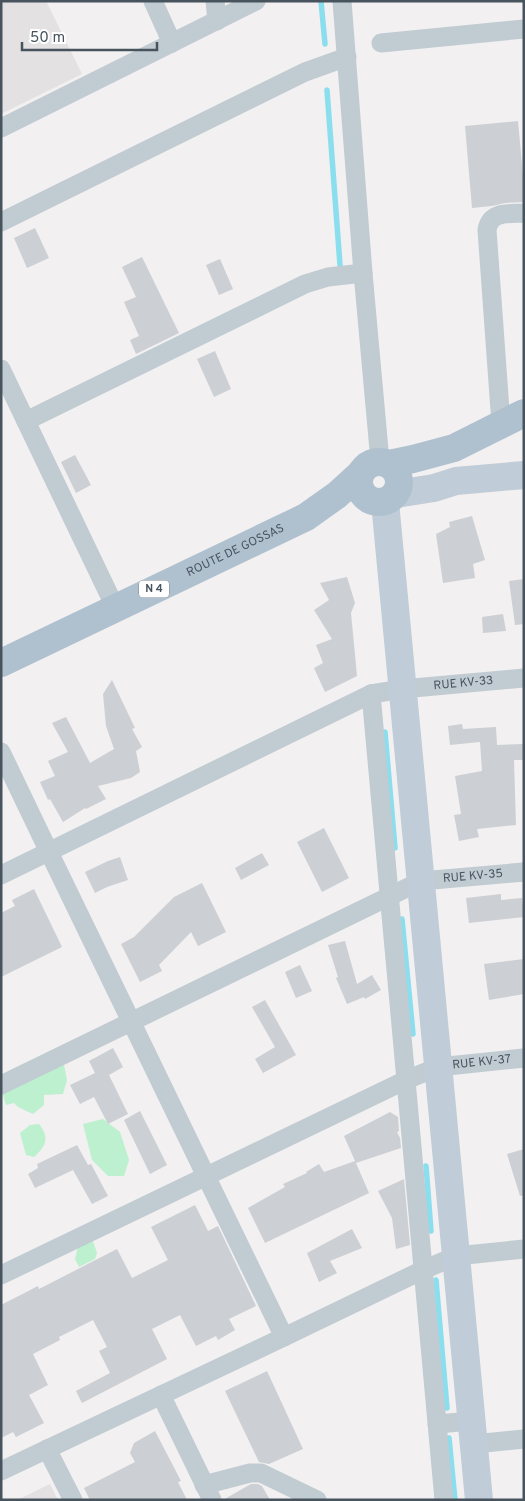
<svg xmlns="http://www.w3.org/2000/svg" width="525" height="1501" viewBox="0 0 525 1501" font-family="Overpass,sans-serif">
	<rect width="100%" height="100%" fill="#f2f0f0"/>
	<g fill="#e3e1e2">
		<path d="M1,1H46L82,74L1,114Z"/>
		<path d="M50,1484L58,1500H17Z"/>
	</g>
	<g fill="#bdf0cf">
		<path d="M63,1060L67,1080L63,1094L44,1095V1105L33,1114L18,1107L14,1103L6,1105L2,1091Z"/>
		<path d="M103,1119L120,1132L129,1160L124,1176H108L92,1160L83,1124Z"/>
		<path d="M39,1124C50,1138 46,1146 34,1157L26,1155L20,1133L30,1125Z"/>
		<path d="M93,1241L97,1253L95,1259L79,1267L75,1259L78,1246Z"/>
	</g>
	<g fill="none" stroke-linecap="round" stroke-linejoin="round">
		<g stroke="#8adeee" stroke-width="5.5">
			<path d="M321,1L325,44"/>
			<path d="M327,90L340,265"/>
			<path d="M385,732L395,848"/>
			<path d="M402,919L413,1034"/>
			<path d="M426,1166L431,1231"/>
			<path d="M436,1280L447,1408"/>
			<path d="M449,1438L455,1500"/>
		</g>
	</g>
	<g fill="#cccfd4">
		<path d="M518,121L524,187V202L505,203L492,206L472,208L465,126Z"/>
		<path d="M35,228L49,258L27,268L14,238Z"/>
		<path d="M142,257L179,333L136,354L130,340L139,336L124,302L136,297L122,267Z"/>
		<path d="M220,259L233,289L219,295L206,265Z"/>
		<path d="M215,351L231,389L214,397L197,359Z"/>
		<path d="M75,455L91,485L76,493L61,462Z"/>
		<path d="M472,516L485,560L473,564L475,578L443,583L436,534L450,527L449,522Z"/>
		<path d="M347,577L355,603L351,613L357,676L325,692L314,668L323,663L316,645L332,639L314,610L329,600L320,583Z"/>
		<path d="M524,579V624L515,625L509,581Z"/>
		<path d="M503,614L506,631L483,633L482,617Z"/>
		<path d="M112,680L135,728L132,729L142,747L136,751L140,772L131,778L98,786L106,799L86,809L85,808L63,822L50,799L48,800L40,782L55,776L48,761L68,752L52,723L66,717L90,763L114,749L106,726L103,694Z"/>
		<path d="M462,724L463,729L496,727L497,745L524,744V760H514L516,825L477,829L479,837L459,841L454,815L461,814L455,776L482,771L480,742L450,745L448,726Z"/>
		<path d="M324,828L349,878L322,892L297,842Z"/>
		<path d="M262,853L269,865L241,880L235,868Z"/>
		<path d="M120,857L128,880L107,887L95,893L85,872L108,861Z"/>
		<path d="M202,883L226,932L198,946L191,932L159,965L162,971L140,982L121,944L134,937L174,897Z"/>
		<path d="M34,889L62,947L1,977V913L15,906L12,900Z"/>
		<path d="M501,894V900L522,898L524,917L469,923L466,898Z"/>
		<path d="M345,941L357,984L372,975L381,990L365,999L364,997L347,1004L336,978L338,977L328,945Z"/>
		<path d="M524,959V994L489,1000L484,964Z"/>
		<path d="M300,965L312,991L296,998L285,972Z"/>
		<path d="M265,1000L296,1055L263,1073L255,1059L275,1047L252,1007Z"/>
		<path d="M113,1048L123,1067L109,1075L128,1114L108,1124L94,1097L80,1104L70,1085L95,1073L89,1061Z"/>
		<path d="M140,1111L167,1165L150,1174L124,1120Z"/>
		<path d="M390,1112L398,1117L399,1131L397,1132L400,1138L401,1148L356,1163L369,1193L265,1243L248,1208L285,1187L283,1184L307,1173L306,1172L319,1164L324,1172L355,1161L344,1136Z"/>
		<path d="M77,1145L88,1165L91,1164L108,1196L92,1204L73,1170L35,1188L28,1174L38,1168L37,1164Z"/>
		<path d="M524,1149V1195L520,1196L507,1154Z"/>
		<path d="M404,1179L410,1245L396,1249L392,1218L378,1191Z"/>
		<path d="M195,1205L208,1231L218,1226L256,1306L229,1319L235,1330L218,1340L216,1336L196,1346L180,1315L152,1329L167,1359L82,1403L76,1391L110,1373L99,1351L107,1347L93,1320L59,1337L60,1340L33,1354L48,1385L29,1395L44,1423L16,1437L13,1432L1,1438V1305L38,1286L39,1289L117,1249L132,1278L168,1260L151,1227Z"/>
		<path d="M352,1229L362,1248L330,1261L337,1273L319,1282L307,1253Z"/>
		<path d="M267,1371L303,1449L269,1464L259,1462L225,1391Z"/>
		<path d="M155,1431L181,1481L178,1482L187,1500H90L84,1488L135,1462L130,1453L134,1443Z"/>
		<path d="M251,1484H258L262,1486L270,1500H223Z"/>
	</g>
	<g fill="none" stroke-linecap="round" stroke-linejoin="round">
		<g stroke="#c0cbd2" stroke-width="19">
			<path d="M153,1L172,43"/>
			<path d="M215,1L217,21"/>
			<path d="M342,1L363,273L380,461"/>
			<path d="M381,43L524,29"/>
			<path d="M1,128L256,1"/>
			<path d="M1,222L305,72L347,57"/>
			<path d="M1,369L115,607"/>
			<path d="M26,421L305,284L328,277L363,273"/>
			<path d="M501,424L487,230C490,211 508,214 524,213"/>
			<path d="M371,694L444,1500"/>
			<path d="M1,752L49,852L284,1337"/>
			<path id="s1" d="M1,875L371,694L402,689L524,678"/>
			<path id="s2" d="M1,1085L421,881L524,872"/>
			<path id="s3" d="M1,1275L406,1080L438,1067L524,1058"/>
			<path d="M161,1395L212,1500"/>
			<path d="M437,1424L472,1421"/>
			<path d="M474,1444L524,1439"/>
			<path d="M47,1449L73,1500"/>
			<path d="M1,1471L284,1337L423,1270L456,1256L524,1249"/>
			<path d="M204,1485L250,1473H261L317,1500"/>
		</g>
		<g stroke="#c0ccd7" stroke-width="28">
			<path d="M396,494L434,488L456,481L524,475"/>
			<path d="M385,502L479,1500"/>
		</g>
		<g stroke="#afc0cf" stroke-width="28">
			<circle cx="379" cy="482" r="20"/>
			<path d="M389,464L413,459L454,448L524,413"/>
			<path id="s4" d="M1,663L306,517L337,495L360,474"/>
		</g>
	</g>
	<g text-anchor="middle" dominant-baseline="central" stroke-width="4.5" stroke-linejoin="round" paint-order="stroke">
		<rect fill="#fff" stroke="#7e878e" stroke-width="1" x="139" y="580.5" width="30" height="17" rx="4"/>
		<g font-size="11" font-weight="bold" fill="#47545e">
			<text x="154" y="589">N 4</text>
		</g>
		<g font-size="12" fill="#47545e" stroke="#fff">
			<text stroke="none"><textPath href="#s4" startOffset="260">ROUTE DE GOSSAS</textPath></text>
			<text stroke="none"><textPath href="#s1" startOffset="505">RUE KV-33</textPath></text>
			<text stroke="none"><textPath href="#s2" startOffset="519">RUE KV-35</textPath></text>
			<text stroke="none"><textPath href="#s3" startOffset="528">RUE KV-37</textPath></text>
		</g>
	</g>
	<rect width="525" height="1501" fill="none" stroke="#47545e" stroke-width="5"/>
	<path d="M22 42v8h135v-8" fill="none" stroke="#47545e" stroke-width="2.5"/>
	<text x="30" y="42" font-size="15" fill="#47545e" stroke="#ffffff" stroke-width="4" paint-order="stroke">50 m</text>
</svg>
